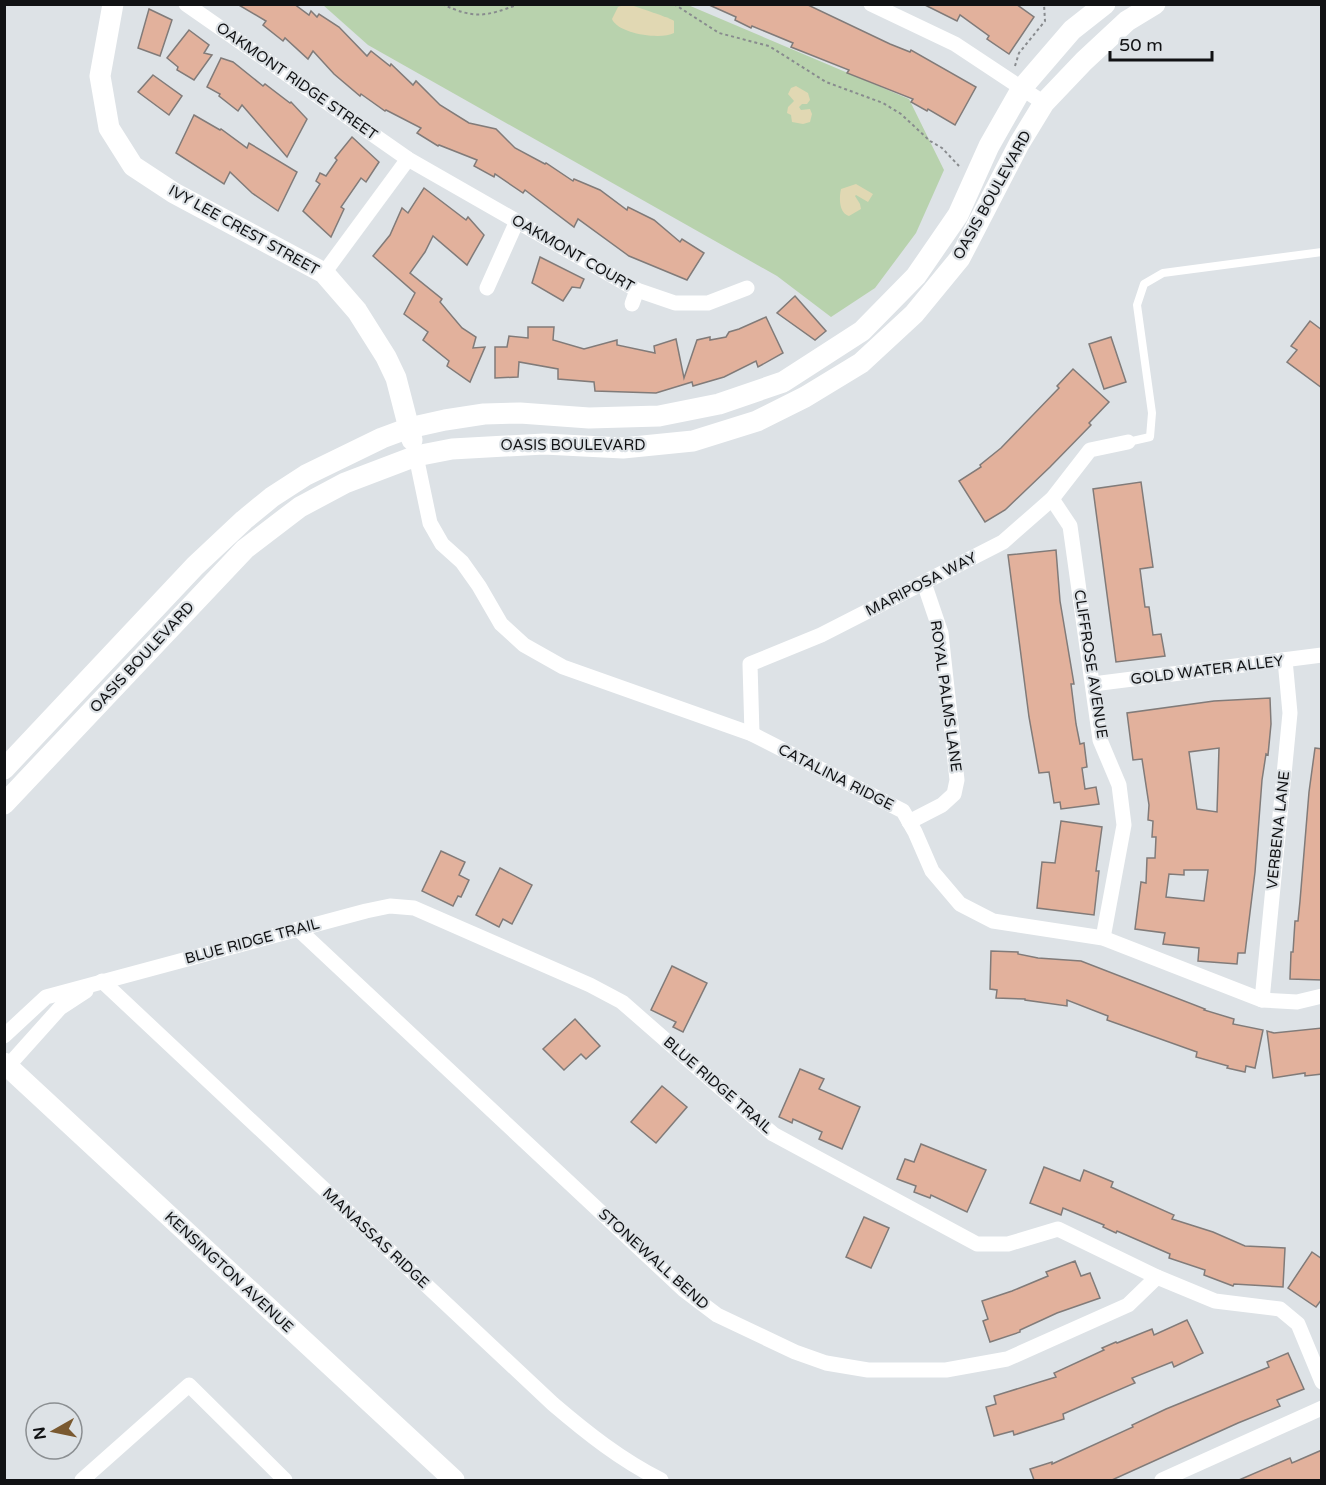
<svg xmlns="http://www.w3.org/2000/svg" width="1326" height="1485" viewBox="0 0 1326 1485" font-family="'Varela Round',sans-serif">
	<rect width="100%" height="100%" fill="#dde2e6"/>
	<path fill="#b8d2ad" d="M323,5H688L909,99L944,170L916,233L875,288L831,317L777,276L368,45Z"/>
	<g fill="#e1d8b3">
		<path d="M627,4C634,6 671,18 674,21V33C661,40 618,34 612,19L618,7Z"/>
		<path d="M796,86L808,93L810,100L807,104H802L799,107L801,110L810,109L812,114L810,122L803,124L792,122L791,115L787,113L788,107L794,101L788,94L791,88Z"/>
		<path d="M856,184L873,194L868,202L856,195L855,196L860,204L861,209L849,216C839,213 839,198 841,189Z"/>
	</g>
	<g fill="#e2b19c" stroke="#817b79" stroke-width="1.5" fill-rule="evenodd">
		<path d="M237,4H294L309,15L311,11L317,17L319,14L339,27L367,56L371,51L390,66L391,64L413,85L416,81L440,105L469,123L496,129L515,148L545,164L546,163L573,181L574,179L600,190L627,210L628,207L654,220L680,242L682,239L704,253L687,280L629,256L578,219L574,227L525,190L523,193L495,174L494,177L474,166L477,160L439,145L438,146L417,133L421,128L386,110L385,111L361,94L360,96L334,74L313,51L308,59L285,38L283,41L263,25L266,21Z"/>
		<path d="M707,4H806L890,44L910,52L911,50L976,87L955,125L928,109L927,111L911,102L913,99L847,73L849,70L791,47L793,43L752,26L751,28L735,20L736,17Z"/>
		<path d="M923,4H1016L1034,17L1009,54L987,39L989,36L960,15L957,21Z"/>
		<path d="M149,9L172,20L160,56L138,48Z"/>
		<path d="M189,30L209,45L204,53L212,55L194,80L177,70L178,67L167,58Z"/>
		<path d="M221,58L233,62L263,86L265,84L290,103L291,102L307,119L287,157L242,105L238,111L219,96L220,94L207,87Z"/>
		<path d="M153,75L182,96L169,115L138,92Z"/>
		<path d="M194,115L220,130L221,129L247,148L249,143L297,172L278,211L252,193L230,172L224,184L176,153Z"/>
		<path d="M352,137L379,162L366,182L361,178L341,207L344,209L331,237L303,211L320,184L316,181L320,173L326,176L337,160L335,158Z"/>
		<path d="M424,188L466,220L468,217L484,235L467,265L433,236L425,252L410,273L442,299L440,302L462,328L476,337L473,348L485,347L470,382L447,366L449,361L423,340L428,332L404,314L415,293L373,256L390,235L402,208L408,213Z"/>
		<path d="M540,257L584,279L580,288L572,287L563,301L532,283Z"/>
		<path d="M795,296L826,331L815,340L777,313Z"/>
		<path d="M766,317L783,353L758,367L756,361L724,377L693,386L692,382L656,393L595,391L594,382L558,379V369L519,362L518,377L495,378V347H507L509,336L528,338V327H554L553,340L584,349L617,340V345L655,353L654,346L676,339L684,378L697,340L710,337V340L726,337L729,332L739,329Z"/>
		<path d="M1310,321L1322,330V388L1287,362L1297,350L1291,346Z"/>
		<path d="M1111,337L1126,382L1104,389L1089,344Z"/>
		<path d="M1073,369L1109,402L1089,423L1091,425L1050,467L1005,510L985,522L959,481L981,467L980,465L1001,448L1059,388L1057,386Z"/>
		<path d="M1141,482L1153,567L1140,569L1145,607H1149L1153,635L1161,634L1165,656L1116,662L1093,489Z"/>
		<path d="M1056,550L1060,601L1074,684H1071L1076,724L1080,744L1084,743L1087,767L1082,768L1085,789L1096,787L1099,804L1061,809L1060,802L1054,803L1049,772L1039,773L1029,717L1008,555Z"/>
		<path d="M1270,698L1271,724L1268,755L1266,754L1262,780L1255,872L1245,953H1238L1237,964L1198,961L1199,948L1163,944L1165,933L1135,929L1141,882L1146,883L1147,858H1155L1156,837H1152L1153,821L1148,820L1149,805L1142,759L1133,760L1127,713L1214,701ZM1219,748L1217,812L1197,809L1189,752ZM1184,870H1208L1204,901L1166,897L1169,874L1184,875Z"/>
		<path d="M1315,748L1322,749V980L1290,979L1291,952H1293L1295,921H1298L1300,901L1309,792Z"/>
		<path d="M1061,821L1102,827L1096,871H1099L1094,915L1037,908L1042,862L1055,863Z"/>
		<path d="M441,851L465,862L459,875L469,880L461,897L458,896L453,906L422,891Z"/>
		<path d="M500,868L532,885L512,924L503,919L499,927L476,915Z"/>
		<path d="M991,951L1018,952V954L1038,958L1081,961L1205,1009L1204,1010L1234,1019L1233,1024L1263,1030L1255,1068L1246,1066L1245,1072L1227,1068L1228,1066L1196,1057L1197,1052L1107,1020L1108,1016L1067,1000V1006L1025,1000V999L996,998L997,990L990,989Z"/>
		<path d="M672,966L707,983L683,1032L673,1027L676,1022L651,1010Z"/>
		<path d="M575,1019L600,1046L586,1059L581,1054L564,1070L543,1049Z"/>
		<path d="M1322,1028V1074L1305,1076V1073L1273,1078L1267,1031L1274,1033Z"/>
		<path d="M800,1069L824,1079L819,1089L860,1107L842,1149L819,1139L822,1132L793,1119L792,1123L779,1117Z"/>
		<path d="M662,1086L687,1107L656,1143L631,1122Z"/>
		<path d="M921,1144L986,1170L967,1212L931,1195L930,1198L914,1192L916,1186L897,1179L905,1159L914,1162Z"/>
		<path d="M1044,1167L1080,1181L1084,1170L1113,1182L1111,1187L1174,1215L1172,1219L1213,1232L1245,1246L1285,1248L1283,1287L1234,1284L1233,1286L1204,1275L1205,1270L1169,1258L1170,1254L1117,1231L1116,1233L1103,1227L1104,1225L1063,1208L1061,1215L1030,1203Z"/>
		<path d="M864,1217L889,1228L871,1268L846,1257Z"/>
		<path d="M1312,1252L1322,1259V1299L1316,1307L1288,1288Z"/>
		<path d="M1075,1261L1081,1276L1090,1273L1100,1298L1057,1313L1020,1330V1332L990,1342L983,1321L988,1319L982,1301L1012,1291L1048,1276L1046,1272Z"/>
		<path d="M1187,1320L1203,1353L1174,1367L1172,1362L1132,1378L1135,1383L1063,1414L1064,1419L1014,1435L1013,1431L994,1436L986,1407L996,1404L994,1396L1056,1377L1054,1373L1104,1350L1102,1348L1116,1342L1117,1343L1152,1329L1154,1335Z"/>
		<path d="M1288,1353L1304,1389L1277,1400L1280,1406L1238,1423L1112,1480H1034L1030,1469L1052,1462V1464L1133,1427L1132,1425L1166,1409L1269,1367L1267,1362Z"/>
		<path d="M1322,1450V1480H1239L1290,1458L1292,1463Z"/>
	</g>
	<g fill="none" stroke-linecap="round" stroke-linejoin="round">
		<g stroke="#888b8e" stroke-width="2" stroke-dasharray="3 3" stroke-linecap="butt">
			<path d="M442,4C474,19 485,17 519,4"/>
			<path d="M674,4L719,33L769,46L826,82L883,103L901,114L930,141L942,148L959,166"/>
			<path d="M1015,66L1019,53L1045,21L1044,4"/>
		</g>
		<path stroke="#fff" stroke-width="8" d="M1128,442L1150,437L1152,413L1137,305L1144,284L1163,273L1322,252"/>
		<g stroke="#fff" stroke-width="15">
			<path d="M186,4L408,159L637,290L675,303H708L747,288"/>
			<path d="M871,4L955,44L1044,103"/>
			<path d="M324,273L408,159"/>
			<path d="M487,288L517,221"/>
			<path d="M632,304L637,290"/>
			<path d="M416,456L430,523L442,544L462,562L479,586L501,624L524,645L563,667L752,734L903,811L915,832L932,871L960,904L993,921L1103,938L1262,1000L1297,1002L1322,996"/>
			<path d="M1052,499L1070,526L1100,740L1119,785L1124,825L1103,938"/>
			<path d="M1093,684L1322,655"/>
			<path d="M752,734L750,664L821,635L1003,542L1052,499L1090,450L1128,442"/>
			<path d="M909,822L942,805L954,794L957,780L941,633L924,583"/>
			<path d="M298,929L684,1290L717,1315L795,1352L826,1363L868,1370H946L1007,1359L1128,1305L1157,1277"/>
			<path d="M102,981L553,1404C587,1433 621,1460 661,1480"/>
			<path d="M1262,1000L1290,713L1285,660"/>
			<path d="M4,1036L46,997L366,911L390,906L414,908L590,985L622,1002L773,1134L977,1244H1008L1058,1229L1157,1277L1215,1301L1280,1309L1298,1324L1322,1382"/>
			<path d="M8,1066L60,1008L86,991"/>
			<path d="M82,1480L189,1385L285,1480"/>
			<path d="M1162,1480L1322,1408"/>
		</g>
		<g stroke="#fff" stroke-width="21">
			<path d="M113,4L100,76L109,128L133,166L174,193L324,273L357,311L386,357L396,378L412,440"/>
			<path d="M4,769L195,566L244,520L272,497L306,475L382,438L409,428L445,420L484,414L520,413L589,418L659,416L719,404L783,382L862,331L916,276L958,215L989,146L1022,88L1072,30L1105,4"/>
			<path d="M4,804L245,549L300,507L345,483L416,456L452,449L544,444L623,448L693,441L757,421L805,397L861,363L914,314L960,258L1019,144L1044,103L1084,61L1127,21L1155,4"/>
			<path d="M4,1063L454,1480"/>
		</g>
	</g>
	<g text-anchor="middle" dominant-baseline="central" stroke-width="4.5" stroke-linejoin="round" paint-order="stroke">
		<g font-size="15" fill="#111214" stroke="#dde2e6">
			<text transform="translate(297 81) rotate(35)">OAKMONT RIDGE STREET</text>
			<text transform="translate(992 195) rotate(-61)">OASIS BOULEVARD</text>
			<text transform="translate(244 230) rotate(29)">IVY LEE CREST STREET</text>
			<text transform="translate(573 253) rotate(30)">OAKMONT COURT</text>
			<text x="573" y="445">OASIS BOULEVARD</text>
			<text transform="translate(921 584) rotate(-27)">MARIPOSA WAY</text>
			<text transform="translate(142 657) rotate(-47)">OASIS BOULEVARD</text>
			<text transform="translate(1091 664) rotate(81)">CLIFFROSE AVENUE</text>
			<text transform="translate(1207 670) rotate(-7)">GOLD WATER ALLEY</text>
			<text transform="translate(946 696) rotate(82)">ROYAL PALMS LANE</text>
			<text transform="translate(836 777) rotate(27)">CATALINA RIDGE</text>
			<text transform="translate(1278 830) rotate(-84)">VERBENA LANE</text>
			<text transform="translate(252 941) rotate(-15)">BLUE RIDGE TRAIL</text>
			<text transform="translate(718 1085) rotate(41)">BLUE RIDGE TRAIL</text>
			<text transform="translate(376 1238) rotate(43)">MANASSAS RIDGE</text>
			<text transform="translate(654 1259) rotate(42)">STONEWALL BEND</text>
			<text transform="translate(229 1272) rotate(43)">KENSINGTON AVENUE</text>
		</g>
	</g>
	<rect width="1326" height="1485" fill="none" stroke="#111214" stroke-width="12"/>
	<g transform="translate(54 1431) rotate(261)"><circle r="28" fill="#dde2e6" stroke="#8b8f92" stroke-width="1.5"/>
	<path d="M0-4.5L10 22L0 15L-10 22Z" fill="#7a5930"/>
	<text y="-9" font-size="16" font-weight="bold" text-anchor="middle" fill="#111214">N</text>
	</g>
	<path d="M1110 51v9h102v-9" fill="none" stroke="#111214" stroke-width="3"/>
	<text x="1119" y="51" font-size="18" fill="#111214" stroke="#dde2e6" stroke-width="4.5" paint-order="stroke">50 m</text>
</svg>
